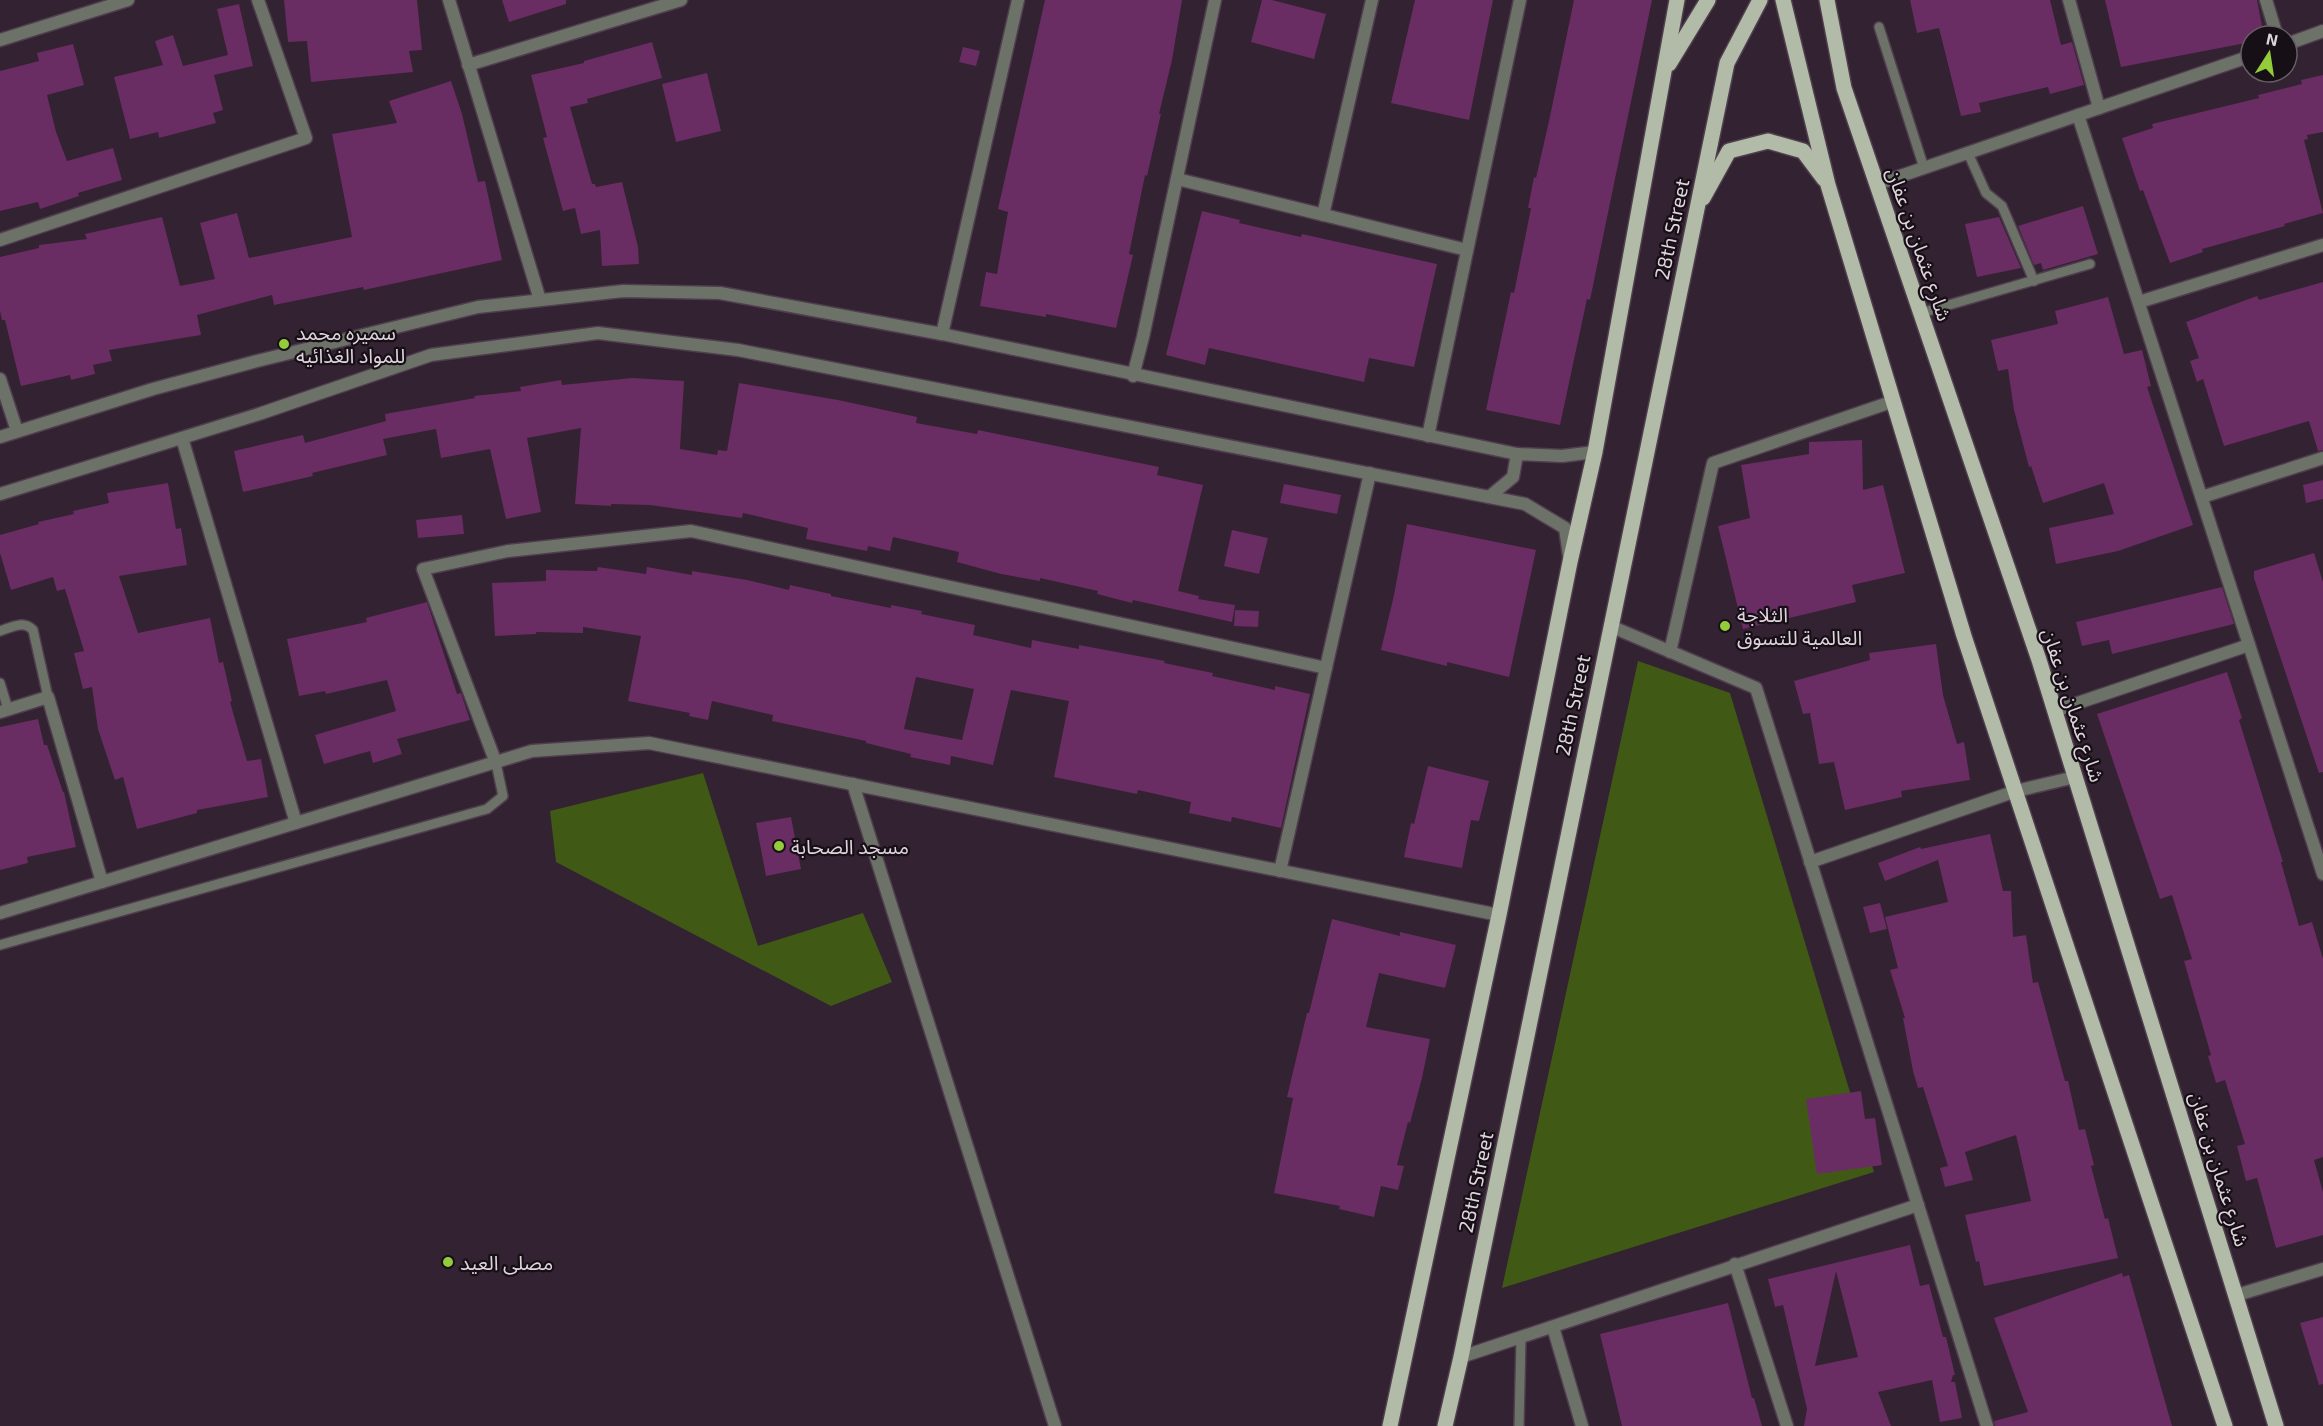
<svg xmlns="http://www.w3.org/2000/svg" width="2323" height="1426" viewBox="0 0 2323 1426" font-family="'Exo 2','Noto Sans Arabic',sans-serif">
	<rect width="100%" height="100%" fill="#332231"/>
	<g fill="#405a16">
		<path d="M1638,661L1730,693L1874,1172L1502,1288Z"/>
		<path d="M703,773L758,946L863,913L892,982L831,1006L556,862L550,811Z"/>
	</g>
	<g fill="#692c63" fill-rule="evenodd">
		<path d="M284,0H417L422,50L409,51L413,72L311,82L307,41L288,42Z"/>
		<path d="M502,0H566V4L509,22Z"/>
		<path d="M1045,0H1182L1172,60L1159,114H1161L1147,176L1145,175L1129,254L1133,255L1116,328L1046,314V317L980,306L986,272L997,274L1008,212L998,209Z"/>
		<path d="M1262,0H1272L1326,14L1314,59L1251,42Z"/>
		<path d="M1415,0H1493L1469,120L1391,103Z"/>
		<path d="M1574,0H1652L1590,300L1587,299L1560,425L1486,410L1511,292L1514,293L1531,208H1528L1534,177L1536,178L1549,121Z"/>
		<path d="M1910,0H2050L2061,45L2072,42L2084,85L2050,94L2048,87L1979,103L1981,112L1961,116L1939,28L1917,33Z"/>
		<path d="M2105,0H2257L2264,36H2251V42L2121,67Z"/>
		<path d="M239,4L253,66L214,75L223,110L213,113L216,123L159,138L158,132L130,139L114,77L163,65L155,41L173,35L183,66L228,55L217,9Z"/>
		<path d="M652,42L662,78L587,99L588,103L570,107L592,184H595L596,187L622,182L638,247L639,264L602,266L600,230L581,234L575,208L563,211L543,138L547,137L531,75L584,63V61Z"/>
		<path d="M73,44L84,85L47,95L56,132L67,161L113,148L122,180L78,193L79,196L40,209L38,202L0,211V71L39,61L37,53Z"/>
		<path d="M963,47L980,51L976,66L959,62Z"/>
		<path d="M707,73L721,131L676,142L662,84Z"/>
		<path d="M2323,75V132L2307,135L2308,139L2304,140L2323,213L2284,224L2285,226L2202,249L2203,252L2170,263L2143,190L2140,191L2122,138L2153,128L2152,124L2259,98L2258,95L2302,84L2301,80Z"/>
		<path d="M451,81L462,114L478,182L485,181L502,260L364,290L363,287L274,305L272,295L197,315L201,335L109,350L112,361L93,365L95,374L71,380L70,375L21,386L5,320H2L0,311V257L39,248V245L87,239L85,234L162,217L180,286L215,279L200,223L237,213L249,258L352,237L332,134L397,123L389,101Z"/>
		<path d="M2083,206L2098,254L2043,270L2041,263L2034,265L2018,226Z"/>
		<path d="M1202,211L1240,220L1239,223L1301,237L1302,234L1437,264L1414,367L1369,358L1364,382L1209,348L1205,365L1166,355Z"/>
		<path d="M1999,217L2021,268L1977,277L1965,224Z"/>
		<path d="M2323,282V450L2318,451L2309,421L2224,446L2203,379L2197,382L2190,361L2199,358L2186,322L2257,296L2259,300Z"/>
		<path d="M2108,297L2124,354L2142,350L2151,386L2147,387L2193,525L2118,551L2056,564L2049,528L2114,514L2104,483L2043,503L2031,466L2029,467L2014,410L2008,369L1998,371L1991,340L2058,324L2055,311Z"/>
		<path d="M632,378L684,381L680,449L717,455L718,450L727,451L739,383L838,400L917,417L916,423L977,434L978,430L1159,467L1157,475L1203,485L1178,591L1199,596L1198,599L1235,605L1232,622L1133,600L1132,603L1097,594L1098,591L1040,578V581L1001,574L957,562L959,552L893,537L890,551L868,546L867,551L806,539L808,528L743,513L742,518L650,505L611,504V506L575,504L581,428L527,438L541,512L506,519L490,449L441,458L436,429L383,439L387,455L312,473L313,476L243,492L234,451L303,435L305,443L386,421L385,414L475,398L474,396L521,391L520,387L561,380L562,385Z"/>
		<path d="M1862,440L1863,490L1883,485L1905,573L1852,585L1856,602L1743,629L1718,526L1750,518L1741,465L1809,454V442Z"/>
		<path d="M2323,480V499L2306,503L2303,485Z"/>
		<path d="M168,483L176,529L181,528L187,565L119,576L138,633L210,618L219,663L223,662L232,701L230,702L247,761L261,759L268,797L197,810V813L137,829L123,777L115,780L98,729L92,687L83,689L74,653L84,651L65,589L57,591L53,577L11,590L0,553V535L39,524L38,522L74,514L73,511L109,503L107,493Z"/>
		<path d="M1284,484L1341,495L1337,514L1280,503Z"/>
		<path d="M462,515L464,534L418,538L416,520Z"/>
		<path d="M1407,524L1536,550L1509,677L1447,662V666L1381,650L1394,595Z"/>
		<path d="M1232,530L1268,538L1259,574L1224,566Z"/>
		<path d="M2314,553L2323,582V772L2319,773L2254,578V571Z"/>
		<path d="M598,567L646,574L647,567L692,575V571L747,580L789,590L790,585L831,594V596L891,608V605L922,611L921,614L975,625L973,635L1031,648L1032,640L1079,649V645L1165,661L1164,663L1213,673L1212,676L1275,690V686L1310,694L1281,828L1232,817L1231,822L1189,813L1191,802L1138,790L1137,794L1054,777L1069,701L1011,690L993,765L951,756L950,765L910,757L911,754L866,743V741L772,721L773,715L712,701L708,720L689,716L690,713L628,701L641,636L583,627V633L536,632V634L495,636L492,583L546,581V570L597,571ZM916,677L974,689L962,740L904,729Z"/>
		<path d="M2222,587L2234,624L2112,654L2109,640L2082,646L2076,622Z"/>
		<path d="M427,602L457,694L461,693L470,720L397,739L402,754L373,763L370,751L324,764L315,735L396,711L387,680L326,694L325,691L299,696L287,639L367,622L366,618Z"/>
		<path d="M1235,610L1259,611L1258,627L1234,626Z"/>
		<path d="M1936,644L1943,695L1957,744L1964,742L1970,780L1901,791L1902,797L1845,810L1834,762L1819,764L1810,713L1803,714L1794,681L1870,660L1869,653Z"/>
		<path d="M2227,672L2242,718L2239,720L2283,862H2281L2299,926L2312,922L2323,959V1157L2314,1160L2323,1192V1235L2276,1248L2257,1178L2246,1181L2237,1146L2245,1144L2225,1080L2216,1083L2208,1056L2211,1055L2184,961L2192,959L2172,895L2160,899L2097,714Z"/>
		<path d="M38,719L44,745H47L63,792H64L76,847L27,857L28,863L0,870V727Z"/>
		<path d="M1428,766L1489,781L1479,821L1471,820L1462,868L1404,857L1411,823L1414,824Z"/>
		<path d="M791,817L801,869L766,876L756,823Z"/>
		<path d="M1990,834L2003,891H2011L2013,937L2026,935L2033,983L2038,982L2065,1081H2068L2079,1130L2085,1129L2094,1165L2091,1166L2105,1219L2108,1218L2118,1258L1984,1286L1979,1261L1976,1262L1965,1215L2031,1201L2016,1135L1965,1152L1973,1180L1945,1187L1940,1168L1948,1166L1923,1087L1918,1088L1913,1071L1903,1018H1905L1890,970L1898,968L1885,917L1948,902L1938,860L1885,881L1878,863L1920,847L1921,849Z"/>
		<path d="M1880,903L1887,929L1870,933L1863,907Z"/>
		<path d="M1332,919L1400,936V932L1456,945L1445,988L1379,973L1366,1027L1430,1039L1422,1078L1410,1123L1408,1122L1397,1165L1404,1166L1398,1190L1381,1186L1374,1217L1339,1209L1340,1206L1274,1193L1293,1098L1287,1097L1307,1013H1309Z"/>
		<path d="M1861,1091L1865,1119L1875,1118L1882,1165L1817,1174L1806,1099Z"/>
		<path d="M1910,1245L1920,1286L1929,1284L1943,1337H1946L1955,1375H1953L1951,1382H1955L1962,1418L1940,1422L1932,1380L1878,1392L1891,1426H1804L1807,1409L1783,1305L1775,1307L1768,1279ZM1836,1271L1858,1357L1815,1366Z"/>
		<path d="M2122,1273L2123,1277L2129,1275L2172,1426H1995L1994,1421L2028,1412L1994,1318Z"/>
		<path d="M1728,1303L1752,1398H1754L1762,1426H1622L1600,1334Z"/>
		<path d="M2323,1317V1384L2319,1385L2300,1323Z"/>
	</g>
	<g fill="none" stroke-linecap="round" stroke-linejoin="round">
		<g stroke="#4f3e4d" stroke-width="12">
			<g id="service">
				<path d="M1879,27L1924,168"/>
				<path d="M1968,153L1986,193L2002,206L2034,281"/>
				<path d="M1921,313L2090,264"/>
				<path d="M0,631C12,627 23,620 33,630L48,697"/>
				<path d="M0,683L8,709"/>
				<path d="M0,945L487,809L503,796L496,763"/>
				<path d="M1519,1426L1521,1338"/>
			</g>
		</g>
		<g stroke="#4f3e4d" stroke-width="15">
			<g id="minor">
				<path d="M449,0L540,300"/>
				<path d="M2069,0L2099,108"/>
				<path d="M2266,0L2277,36"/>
				<path d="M0,40L128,0"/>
				<path d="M2287,44L2323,31"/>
				<path d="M468,65L681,0"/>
				<path d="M2078,115L2323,874"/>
				<path d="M1177,179L1467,250"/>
				<path d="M1877,184L2251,56"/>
				<path d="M1323,215L1372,0"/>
				<path d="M0,240L306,138L258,0"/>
				<path d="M2139,302L2323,245"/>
				<path d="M942,334L1018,0"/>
				<path d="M1133,376L1143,337L1215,0"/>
				<path d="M0,379L17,431"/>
				<path d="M1428,436L1520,0"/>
				<path d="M182,438L296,823"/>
				<path d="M2202,497L2323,458"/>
				<path d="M1610,626L1756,688L1987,1426"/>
				<path d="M1670,652L1713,463L1894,401"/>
				<path d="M2054,711L2249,645"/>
				<path d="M0,712L48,697L102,882"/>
				<path d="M496,763L423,569L508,551L691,531L1326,668"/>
				<path d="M853,784L1055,1426"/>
				<path d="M1810,862L2016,791L2075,777"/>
				<path d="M1280,871L1370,473"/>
				<path d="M1735,1264L1787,1426"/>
				<path d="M2237,1295L2323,1269"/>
				<path d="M1553,1327L1582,1426"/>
				<path d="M1461,1357L1918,1205"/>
			</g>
		</g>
		<g stroke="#4f3e4d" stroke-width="15">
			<g id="tertiary">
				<path d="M0,437L153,389L257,361L478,307L623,291L720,293L942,334L1517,454L1562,456L1595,452"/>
				<path d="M0,494L259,414L431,355L598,333L738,350L1525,504L1565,528L1569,556"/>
				<path d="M1489,497L1513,477L1517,454"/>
				<path d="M0,913L532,751L649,743L1499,915"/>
			</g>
		</g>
		<g stroke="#4f3e4d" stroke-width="18">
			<g id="primary">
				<path d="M1783,0L1828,185L1964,636L2225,1426"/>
				<path d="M1827,0L1844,88L2039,660L2276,1426"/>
				<path d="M1669,64L1708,0"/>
				<path d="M1703,198L1729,151L1768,141L1803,151L1824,179"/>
				<path d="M1390,1426L1499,915L1570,562L1595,452L1677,0"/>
				<path d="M1445,1426L1461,1357L1727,63L1760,0"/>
			</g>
		</g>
		<use href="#service" stroke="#6d7268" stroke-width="9"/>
		<use href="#minor" stroke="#6d7268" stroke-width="12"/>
		<use href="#tertiary" stroke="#6d7268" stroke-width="12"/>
		<use href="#primary" stroke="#b1bba7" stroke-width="15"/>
	</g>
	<g fill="#94cc3c" stroke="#160f15" stroke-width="2">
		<circle cx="284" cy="344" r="6"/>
		<circle cx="1725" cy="626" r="6"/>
		<circle cx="779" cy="846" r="6"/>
		<circle cx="448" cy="1262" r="6"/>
	</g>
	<g text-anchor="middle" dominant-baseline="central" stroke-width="4.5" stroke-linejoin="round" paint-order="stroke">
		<g font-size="20" fill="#dfd3dd" stroke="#160f15">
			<text transform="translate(1671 229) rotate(-78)">28th Street</text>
			<text transform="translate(1920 244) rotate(71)">شارع عثمان بن عفان</text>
			<text transform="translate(1572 705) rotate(-78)">28th Street</text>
			<text transform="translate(2074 705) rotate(72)">شارع عثمان بن عفان</text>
			<text transform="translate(2220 1169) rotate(73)">شارع عثمان بن عفان</text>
			<text transform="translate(1475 1182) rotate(-78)">28th Street</text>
		</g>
		<g font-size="20" fill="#dfd3dd" stroke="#160f15" text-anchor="start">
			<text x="296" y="332">سميره محمد<tspan x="296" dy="23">للمواد الغذائيه</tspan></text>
			<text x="1737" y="614">الثلاجة<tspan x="1737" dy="23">العالمية للتسوق</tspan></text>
			<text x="791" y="846">مسجد الصحابة</text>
			<text x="460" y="1262">مصلى العيد</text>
		</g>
	</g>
	<g transform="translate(2269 54) rotate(12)"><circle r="28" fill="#160f15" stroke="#665d65" stroke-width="1.5"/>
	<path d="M0-4.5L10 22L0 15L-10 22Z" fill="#94cc3c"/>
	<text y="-9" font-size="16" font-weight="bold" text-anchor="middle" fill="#dfd3dd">N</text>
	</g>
</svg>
